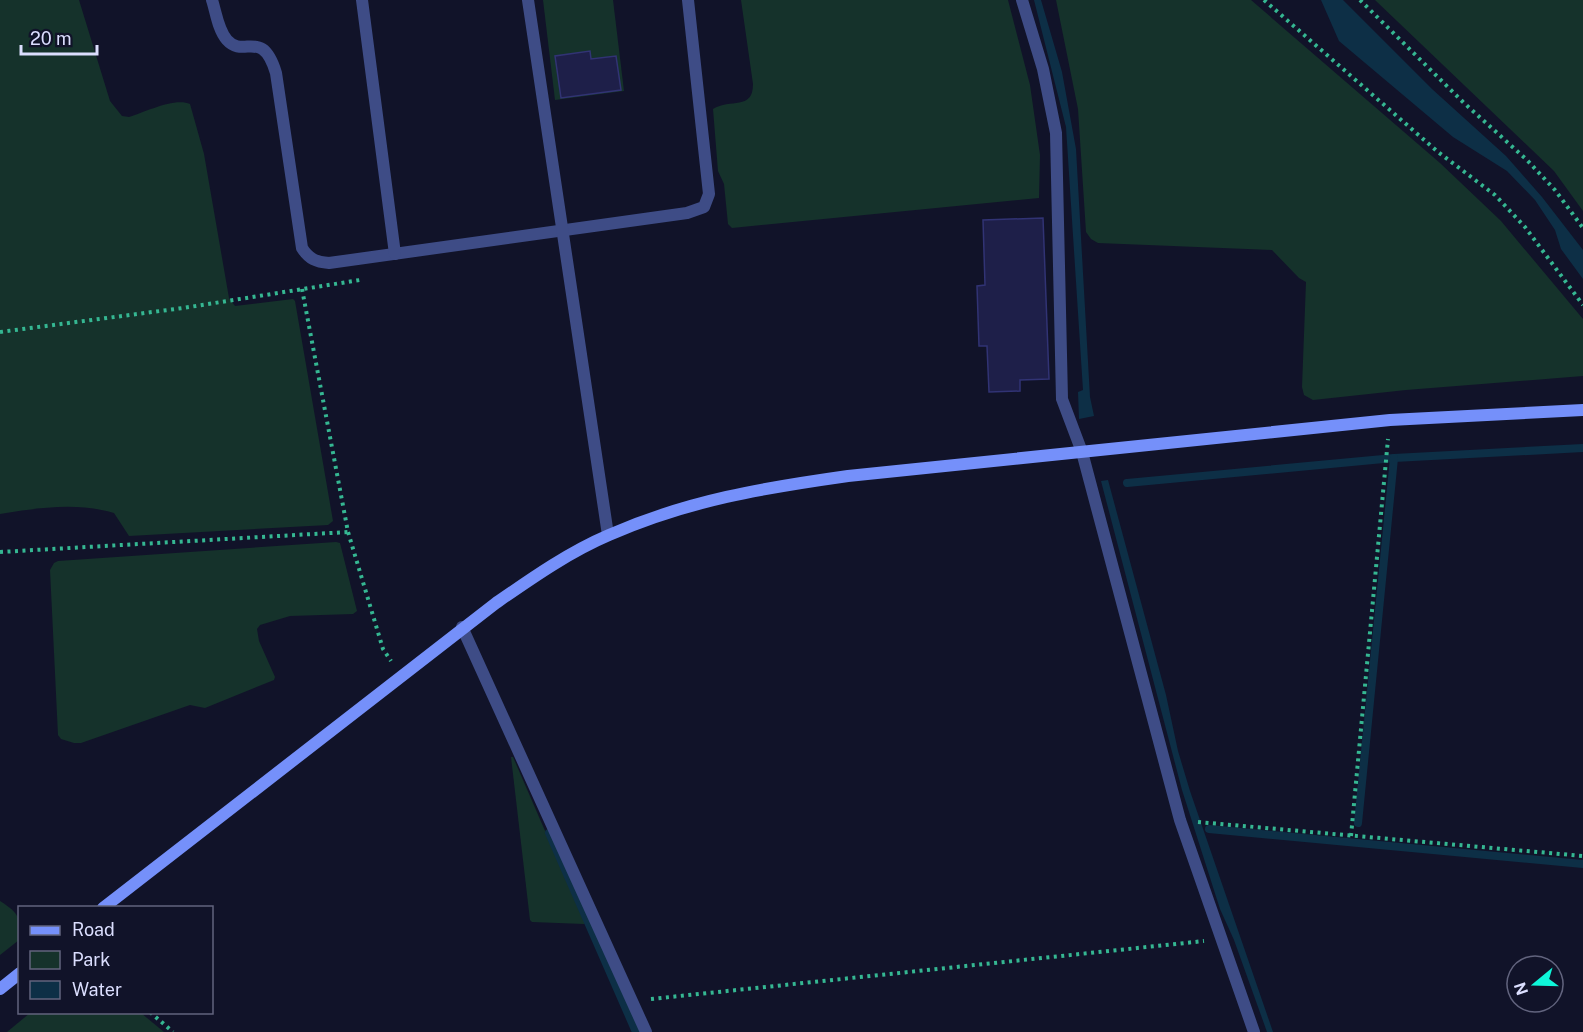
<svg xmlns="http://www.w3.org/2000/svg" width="1583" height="1032" viewBox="0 0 1583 1032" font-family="'Public Sans',sans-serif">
	<rect width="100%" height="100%" fill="#111329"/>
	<g fill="#15322b">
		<path d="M0,0H79L110,101L122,116L129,117C145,112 175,97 190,104L204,154L229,298L235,306L293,299L295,301L333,521L328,525L129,536L114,513C77,502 37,508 0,514Z"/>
		<path d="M543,0H613L624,91L555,100Z"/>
		<path d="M741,0H1008L1030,85L1040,155L1039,198L732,228L728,224L724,184L718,171L713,109C730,98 753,111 753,84Z"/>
		<path d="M1056,0H1251L1440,163L1501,221L1583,319V376L1406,390L1313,400L1304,395L1302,387L1306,282L1299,278L1272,250L1098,243L1091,239L1086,232L1078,109Z"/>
		<path d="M1375,0H1583V211L1554,171Z"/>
		<path d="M336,542L340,543L357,611L353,614L290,616L260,625L257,629L259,641L275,677L274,680L205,708L190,705L81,743H74L61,739L58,735L50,570L54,563L58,561Z"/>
		<path d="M511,757H513L585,923L584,924L532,922L530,920Z"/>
		<path d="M0,901C20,914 20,917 19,940L0,955Z"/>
		<path d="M30,1013H141L164,1032H7Z"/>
	</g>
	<g fill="#0d2f46">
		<path d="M1034,0H1041L1062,72L1076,149L1090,397L1094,416L1079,419L1078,392L1083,390L1066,127Z"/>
		<path d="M1321,0H1343L1432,89L1506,156L1542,197L1583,250V279L1561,249L1555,230L1535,200L1507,171L1453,137L1339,41Z"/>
		<path d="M1108,480L1166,695L1178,751L1190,791L1273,1032H1267L1234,940L1220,909L1182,790L1101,481Z"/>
	</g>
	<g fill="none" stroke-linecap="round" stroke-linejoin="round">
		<g stroke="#0d2f46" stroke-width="8">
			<path d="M1127,483L1394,458L1583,448"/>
			<path d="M1358,823L1394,458"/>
			<path d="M1209,829L1583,864"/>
			<path d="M549,833L636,1032"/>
		</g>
	</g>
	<g fill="#1e1f49" stroke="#313374" stroke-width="1.5">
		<path d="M590,51L591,59L616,56L621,90L561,98L555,56Z"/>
		<path d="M1043,218L1049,379L1020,380V391L989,392L987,346H979L977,286L985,285L983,220Z"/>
	</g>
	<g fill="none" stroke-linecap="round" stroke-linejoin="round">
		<g stroke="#35b792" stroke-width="4" stroke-dasharray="3 4.5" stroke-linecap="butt">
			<path d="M1264,0L1438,152L1495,195L1525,227L1583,305"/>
			<path d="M1360,0L1463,102L1527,160L1555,190L1583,228"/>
			<path d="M302,289L348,532L383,649L391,661"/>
			<path d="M0,332L183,308L360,280"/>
			<path d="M0,552L348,532"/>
			<path d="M1198,822L1583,856"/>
			<path d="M1351,836L1388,439"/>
			<path d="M651,999L1204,941"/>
			<path d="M150,1012L173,1032"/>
		</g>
		<g stroke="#3e4c86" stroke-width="12">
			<path d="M212,0C216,12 218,30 227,40C244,59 262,27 276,73L302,248C309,259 316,262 329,263L687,213L704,207L709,194L688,0"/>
			<path d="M362,0L395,254"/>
			<path d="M528,0L608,535"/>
			<path d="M1022,0L1043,69L1056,133L1062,399L1082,452L1180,820L1254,1032"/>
			<path d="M462,627L646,1032"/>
		</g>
		<g stroke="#7590fa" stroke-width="12">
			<path d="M103,908L496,603C532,578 569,552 609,535C689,500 763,488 848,476L1390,420L1583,410"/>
			<path d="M0,989L20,973"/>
		</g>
	</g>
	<rect x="18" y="906" width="195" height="108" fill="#111329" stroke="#62647e" stroke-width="1.5"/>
	<rect x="30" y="926" width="30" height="9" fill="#7590fa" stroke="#62647e" stroke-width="1.5"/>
	<text x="72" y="936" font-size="18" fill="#dbdefe">Road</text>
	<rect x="30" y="951" width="30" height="18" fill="#15322b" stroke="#62647e" stroke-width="1.5"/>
	<text x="72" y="966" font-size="18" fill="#dbdefe">Park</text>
	<rect x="30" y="981" width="30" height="18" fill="#0d2f46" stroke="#62647e" stroke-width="1.5"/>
	<text x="72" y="996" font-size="18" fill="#dbdefe">Water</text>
	<g transform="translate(1535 984) rotate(251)"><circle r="28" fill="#111329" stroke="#62647e" stroke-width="1.5"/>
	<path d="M0-4.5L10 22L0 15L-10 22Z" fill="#0ff6d9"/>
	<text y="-9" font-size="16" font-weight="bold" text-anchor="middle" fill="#dbdefe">N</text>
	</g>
	<path d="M21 45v9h76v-9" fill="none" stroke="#dbdefe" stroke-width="3"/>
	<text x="30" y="45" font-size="18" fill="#dbdefe" stroke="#111329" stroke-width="4.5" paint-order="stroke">20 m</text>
</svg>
